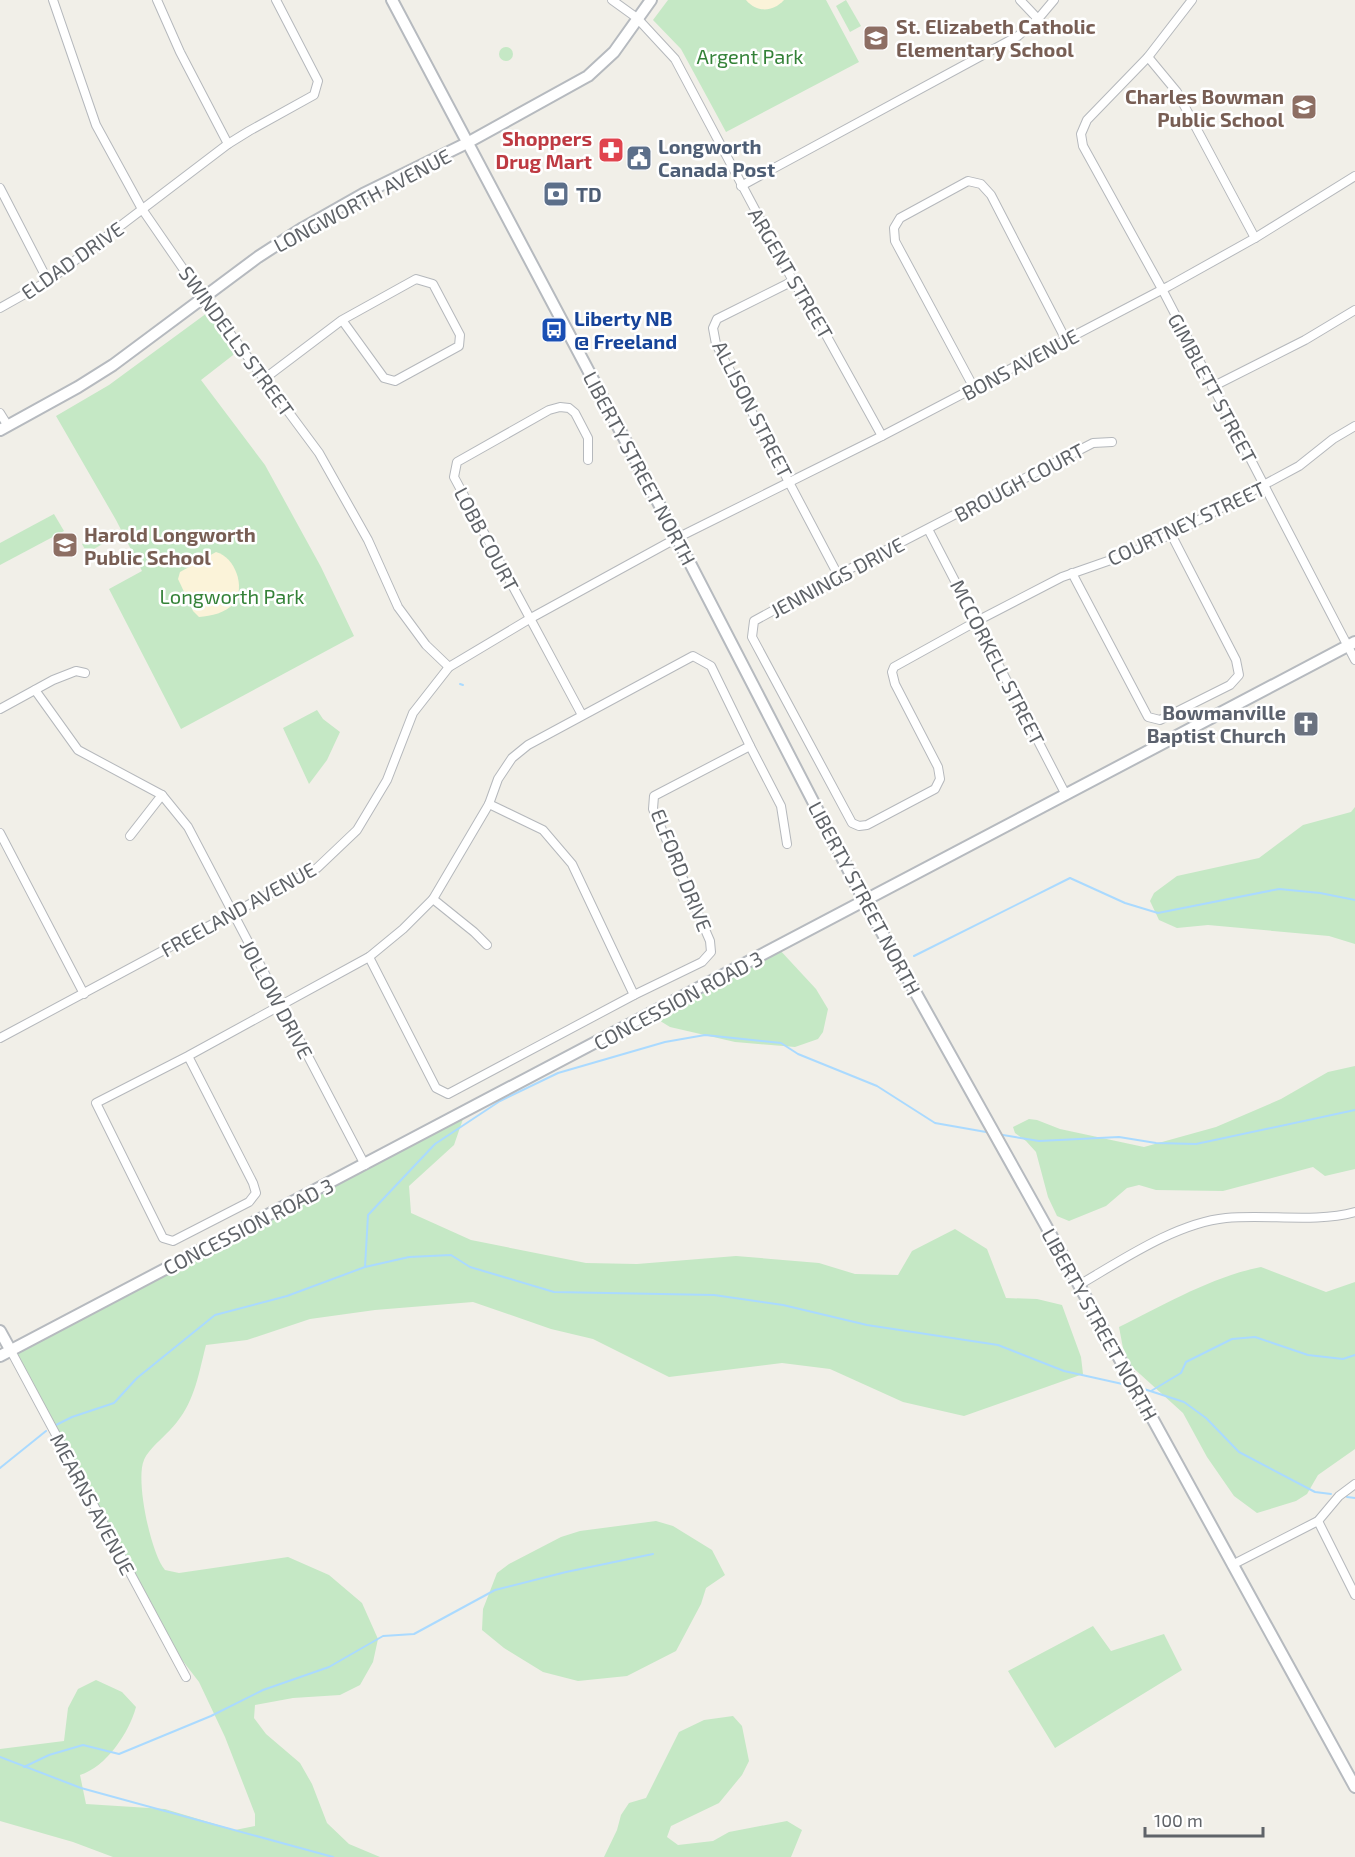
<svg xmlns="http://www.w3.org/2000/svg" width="1355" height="1857" viewBox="0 0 1355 1857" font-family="'Exo 2',sans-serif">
	<rect width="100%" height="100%" fill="#f1efe8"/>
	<g fill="#c5e8c5">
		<path d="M668,0H826L859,62L726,132L681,49L653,20Z"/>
		<path d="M846,0L861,26L850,32L836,6Z"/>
		<circle cx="506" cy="54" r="7"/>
		<path d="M207,313L237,352L201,380L265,465L321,567L354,636L181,729L109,589L142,571L116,520L56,416L109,385Z"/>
		<path d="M54,514L64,531L0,565V543Z"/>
		<path d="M101,533L106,542L87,553L82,544Z"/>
		<path d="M317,710L323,719L340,732L327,760L309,784L283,728Z"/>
		<path d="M1355,807V944L1329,936L1208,925L1177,928L1159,920L1150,901L1154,893L1177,876L1259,858L1303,825L1351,812Z"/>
		<path d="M778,948L816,989L828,1009L823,1032L818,1039L795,1047L735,1042L670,1027L657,1019Z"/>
		<path d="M1355,1066V1169L1325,1176L1313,1167L1223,1191L1156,1190L1139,1185L1127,1188L1106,1206L1069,1221L1057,1216L1048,1197L1036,1152L1026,1141L1015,1133L1013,1127L1029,1119L1037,1120L1060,1129L1144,1147L1216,1127L1281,1099L1328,1072Z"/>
		<path d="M450,1114L463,1119L454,1145L409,1186L411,1213L471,1240L586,1263L637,1264L736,1256L819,1263L855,1274L898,1275L912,1251L955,1229L987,1249L1006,1298L1037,1299L1062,1305L1081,1357L1083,1374L964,1416L903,1402L830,1369L782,1363L669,1377L593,1339L551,1329L473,1302L375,1310L310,1319L247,1340L206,1345C199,1372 195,1400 177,1422C169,1433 149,1448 144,1460C135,1480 151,1554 165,1570L179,1573L288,1557L329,1575L362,1603L378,1639L373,1662L360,1685L340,1695L293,1698L255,1705L254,1718L266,1734L300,1763L312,1784L327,1823L349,1844L380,1857H113L73,1842L0,1821V1749L64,1741L68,1708L78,1689L96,1680L122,1692L136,1707C129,1733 106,1767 80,1775L86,1804L165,1809L235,1830L255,1826V1814L225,1737L199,1682L179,1656L80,1490L15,1355L25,1346Z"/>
		<path d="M1261,1267L1326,1292L1355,1282V1449L1318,1475L1307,1494L1296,1501L1257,1513L1234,1496L1207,1457L1183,1413L1130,1365L1123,1348L1119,1327C1164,1305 1211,1277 1261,1267Z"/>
		<path d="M656,1521L673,1526L712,1550L725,1575L706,1588L701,1604L676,1651L627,1676L578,1681L543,1672L504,1648L482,1630L483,1609L497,1573L509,1564L561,1537L580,1531Z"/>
		<path d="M1093,1626L1111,1651L1164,1634L1182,1670L1055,1748L1008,1671Z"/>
		<path d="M733,1716L742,1726L749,1761L742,1775L719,1803L671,1826L667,1837L678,1845L713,1841L729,1832L787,1821L802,1830L791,1857H604L617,1830L621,1815L629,1803L646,1798L679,1732L704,1720Z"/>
	</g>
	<g fill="#fbf3d9">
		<path d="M746,0H784C773,12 757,13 746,0Z"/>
		<path d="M216,552C235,557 246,587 234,603C226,613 211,616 199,617L193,611L178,579L180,572Z"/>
	</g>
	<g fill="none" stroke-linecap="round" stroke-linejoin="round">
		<g stroke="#aadaff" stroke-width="2">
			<path d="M460,684L463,685"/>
			<path d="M914,956L1070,878L1125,903L1158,913L1279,889L1320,893L1355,900"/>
			<path d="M1003,1135L1039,1141L1119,1137L1156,1143L1196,1144L1355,1110"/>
			<path d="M365,1267L368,1215L435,1144L500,1101L558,1073L665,1042L705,1035L781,1043L798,1054L877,1086L935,1123L986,1132"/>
			<path d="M1144,1389L1184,1402L1206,1418L1239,1452L1315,1492L1331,1494"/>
			<path d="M1151,1391L1181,1373L1186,1362L1232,1339L1255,1337L1308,1355L1343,1359L1355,1355"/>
			<path d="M54,1426L72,1417L114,1403L137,1378L215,1315L287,1296L365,1267L409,1257L451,1255L470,1267L554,1292L714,1295L783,1305L867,1325L998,1345L1064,1371L1127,1385"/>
			<path d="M0,1468L46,1431"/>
			<path d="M1347,1497L1355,1498"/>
			<path d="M0,1757L81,1788L333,1857"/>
			<path d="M24,1767L49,1755L83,1745L119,1754L211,1716L263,1690L329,1667L383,1636L414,1634L495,1590L566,1572L653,1554"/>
		</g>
		<g stroke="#b5b8bc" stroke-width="10">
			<g id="street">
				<path d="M53,0L96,125L142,209L195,286L319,453L368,540L398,607L426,645L449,667"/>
				<path d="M157,0L180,52L228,144"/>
				<path d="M612,0L637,18L675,59L793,281L815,315L882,436"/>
				<path d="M1020,0L1038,19"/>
				<path d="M1192,0L1148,57L1087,120L1081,134L1083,146L1162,289L1355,660"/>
				<path d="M1148,57L1177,92L1255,238"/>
				<path d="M741,186L1018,36L1038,19L1054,0"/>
				<path d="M0,188L48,281"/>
				<path d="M793,281L717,319L713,328L716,344L838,575"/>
				<path d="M0,308L48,281L228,144L249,131L314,95L318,81L276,0"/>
				<path d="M264,379L342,320L416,279L433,284L460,335L459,346L395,381L384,378L342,320"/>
				<path d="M1212,387L1305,340L1355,310"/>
				<path d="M974,388L895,241L894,228L900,218L968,181L981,184L991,195L1066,340"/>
				<path d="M0,413L8,426"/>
				<path d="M1112,442L1093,443L838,575L754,621L752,637L852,823L859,826L867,825L935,789L940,779L938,767L895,684L892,672L894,667L977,621L1062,577L1128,554L1180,530L1299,466L1333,439L1355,426"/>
				<path d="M928,529L1066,795"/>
				<path d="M1072,573L1148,717L1160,720L1230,685L1239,675L1236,660L1171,534"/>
				<path d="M35,690L78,750L162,795L188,827L365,1165"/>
				<path d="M0,709L53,680L76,671L85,673"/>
				<path d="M582,715L454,477L457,462L549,410L560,407L569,408L575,413L588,438V460"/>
				<path d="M489,804L543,830L572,864L634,995"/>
				<path d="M0,833L84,994"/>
				<path d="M130,836L162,795"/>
				<path d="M433,899L474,932L487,945"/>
				<path d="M369,957L436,1088L448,1094L634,995L702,962L711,952L710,941L653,809L654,796L750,746"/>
				<path d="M0,1038L317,868L357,830L387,780L413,713L449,667L531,618L677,538L882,436L1169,286L1255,238L1355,176"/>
				<path d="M188,1056L253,1183L256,1193L249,1202L173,1241L163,1238L96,1103L188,1056L369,957L403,929L433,899L489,804L498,779L512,758L528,745L693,656L711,666L750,746L781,806L787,844"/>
				<path d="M1079,1285C1122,1260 1176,1223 1226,1218C1267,1214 1315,1223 1355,1212"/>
				<path d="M11,1351L186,1677"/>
				<path d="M1318,1521L1355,1595"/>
				<path d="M1232,1565L1318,1521L1339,1496L1355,1484"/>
			</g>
		</g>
		<g stroke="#b6babf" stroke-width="14">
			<g id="secondary">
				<path d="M392,0L677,538L865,902L1079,1285L1355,1787"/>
				<path d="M0,430L78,387L113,365L258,257L303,228L363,194L467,143L588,76L614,52L651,0"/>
				<path d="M0,1331L11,1351"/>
				<path d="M0,1356L1355,642"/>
			</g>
		</g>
		<use href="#street" stroke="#fff" stroke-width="8"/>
		<use href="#secondary" stroke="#fff" stroke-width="10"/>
	</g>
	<defs>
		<g id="school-square" transform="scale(1.35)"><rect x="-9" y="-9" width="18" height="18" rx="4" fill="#8d6e63" stroke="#fff"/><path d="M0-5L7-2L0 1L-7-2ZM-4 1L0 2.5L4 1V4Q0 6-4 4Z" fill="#fff"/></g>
		<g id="pharmacy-square" transform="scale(1.35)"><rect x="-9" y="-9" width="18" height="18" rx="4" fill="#e0444e" stroke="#fff"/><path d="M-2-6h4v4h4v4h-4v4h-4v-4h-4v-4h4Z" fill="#fff"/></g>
		<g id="civic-square" transform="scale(1.35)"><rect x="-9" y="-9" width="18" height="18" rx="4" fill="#5c6f8a" stroke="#fff"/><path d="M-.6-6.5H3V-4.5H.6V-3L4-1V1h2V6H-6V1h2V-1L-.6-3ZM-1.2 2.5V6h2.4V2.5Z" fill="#fff"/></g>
		<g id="bank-square" transform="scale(1.35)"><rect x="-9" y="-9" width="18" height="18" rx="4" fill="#5c6f8a" stroke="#fff"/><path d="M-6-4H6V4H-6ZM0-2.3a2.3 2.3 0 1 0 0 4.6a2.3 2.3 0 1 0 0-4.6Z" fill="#fff"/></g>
		<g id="bus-square" transform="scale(1.35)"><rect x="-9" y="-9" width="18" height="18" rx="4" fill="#1a4fb4" stroke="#fff"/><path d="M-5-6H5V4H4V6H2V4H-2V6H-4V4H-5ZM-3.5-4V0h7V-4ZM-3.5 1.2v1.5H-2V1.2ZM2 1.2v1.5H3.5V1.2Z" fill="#fff"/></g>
		<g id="church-square" transform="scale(1.35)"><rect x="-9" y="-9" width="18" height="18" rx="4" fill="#6b7280" stroke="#fff"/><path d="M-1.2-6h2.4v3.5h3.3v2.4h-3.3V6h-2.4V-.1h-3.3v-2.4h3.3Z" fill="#fff"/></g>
	</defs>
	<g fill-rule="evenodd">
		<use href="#school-square" x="876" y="38"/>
		<use href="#school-square" x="1304" y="107"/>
		<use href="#pharmacy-square" x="611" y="150"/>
		<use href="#civic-square" x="639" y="158"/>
		<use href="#bank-square" x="556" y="194"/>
		<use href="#bus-square" x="554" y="330"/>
		<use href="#school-square" x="65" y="545"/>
		<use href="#church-square" x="1306" y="724"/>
	</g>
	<g text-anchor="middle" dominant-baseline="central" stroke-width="5" stroke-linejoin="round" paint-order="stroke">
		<g font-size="20" font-weight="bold" fill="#785e54" stroke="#fff" text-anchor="start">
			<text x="896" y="26">St. Elizabeth Catholic<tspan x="896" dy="23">Elementary School</tspan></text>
			<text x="1284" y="96" text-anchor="end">Charles Bowman<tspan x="1284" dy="23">Public School</tspan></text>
			<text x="84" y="534">Harold Longworth<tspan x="84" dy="23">Public School</tspan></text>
		</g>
		<g font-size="20" fill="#348238" stroke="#fff">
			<text x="750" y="56">Argent Park</text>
			<text x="232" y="596">Longworth Park</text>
		</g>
		<g font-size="20" font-weight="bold" fill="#be3a42" stroke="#fff" text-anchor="end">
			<text x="592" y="138">Shoppers<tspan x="592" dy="23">Drug Mart</tspan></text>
		</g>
		<g font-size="20" font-weight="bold" fill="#4e5e75" stroke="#fff" text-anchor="start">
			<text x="658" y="146">Longworth<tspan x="658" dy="23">Canada Post</tspan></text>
			<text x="576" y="194">TD</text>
		</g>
		<g font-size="20" fill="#5f6368" stroke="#fff">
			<text transform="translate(362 200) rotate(-28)">LONGWORTH AVENUE</text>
			<text transform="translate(72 260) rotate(-35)">ELDAD DRIVE</text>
			<text transform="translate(791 273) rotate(60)">ARGENT STREET</text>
			<text transform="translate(237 341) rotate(54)">SWINDELLS STREET</text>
			<text transform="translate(1020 364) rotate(-28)">BONS AVENUE</text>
			<text transform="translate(1213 388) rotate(62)">GIMBLETT STREET</text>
			<text transform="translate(753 409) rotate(63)">ALLISON STREET</text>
			<text transform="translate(640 468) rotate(62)">LIBERTY STREET NORTH</text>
			<text transform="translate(1019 482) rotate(-28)">BROUGH COURT</text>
			<text transform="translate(1186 523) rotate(-25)">COURTNEY STREET</text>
			<text transform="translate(487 539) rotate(62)">LOBB COURT</text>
			<text transform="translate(837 577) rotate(-28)">JENNINGS DRIVE</text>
			<text transform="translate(998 662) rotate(63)">MCCORKELL STREET</text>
			<text transform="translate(682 870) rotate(68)">ELFORD DRIVE</text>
			<text transform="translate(865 898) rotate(62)">LIBERTY STREET NORTH</text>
			<text transform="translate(238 909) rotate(-29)">FREELAND AVENUE</text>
			<text transform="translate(277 999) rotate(62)">JOLLOW DRIVE</text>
			<text transform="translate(678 1000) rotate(-28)">CONCESSION ROAD 3</text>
			<text transform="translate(248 1226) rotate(-27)">CONCESSION ROAD 3</text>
			<text transform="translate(1100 1324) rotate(61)">LIBERTY STREET NORTH</text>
			<text transform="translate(93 1504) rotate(62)">MEARNS AVENUE</text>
		</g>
		<g font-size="20" font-weight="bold" fill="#164399" stroke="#fff" text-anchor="start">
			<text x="574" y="318">Liberty NB<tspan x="574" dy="23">@ Freeland</tspan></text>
		</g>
		<g font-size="20" font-weight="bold" fill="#5b616d" stroke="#fff" text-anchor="end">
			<text x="1286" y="712">Bowmanville<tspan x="1286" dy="23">Baptist Church</tspan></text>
		</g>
	</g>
	<path d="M1145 1827v9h118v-9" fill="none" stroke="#5f6368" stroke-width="3"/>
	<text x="1154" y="1827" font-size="18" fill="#5f6368" stroke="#ffffff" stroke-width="4.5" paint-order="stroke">100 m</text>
</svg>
